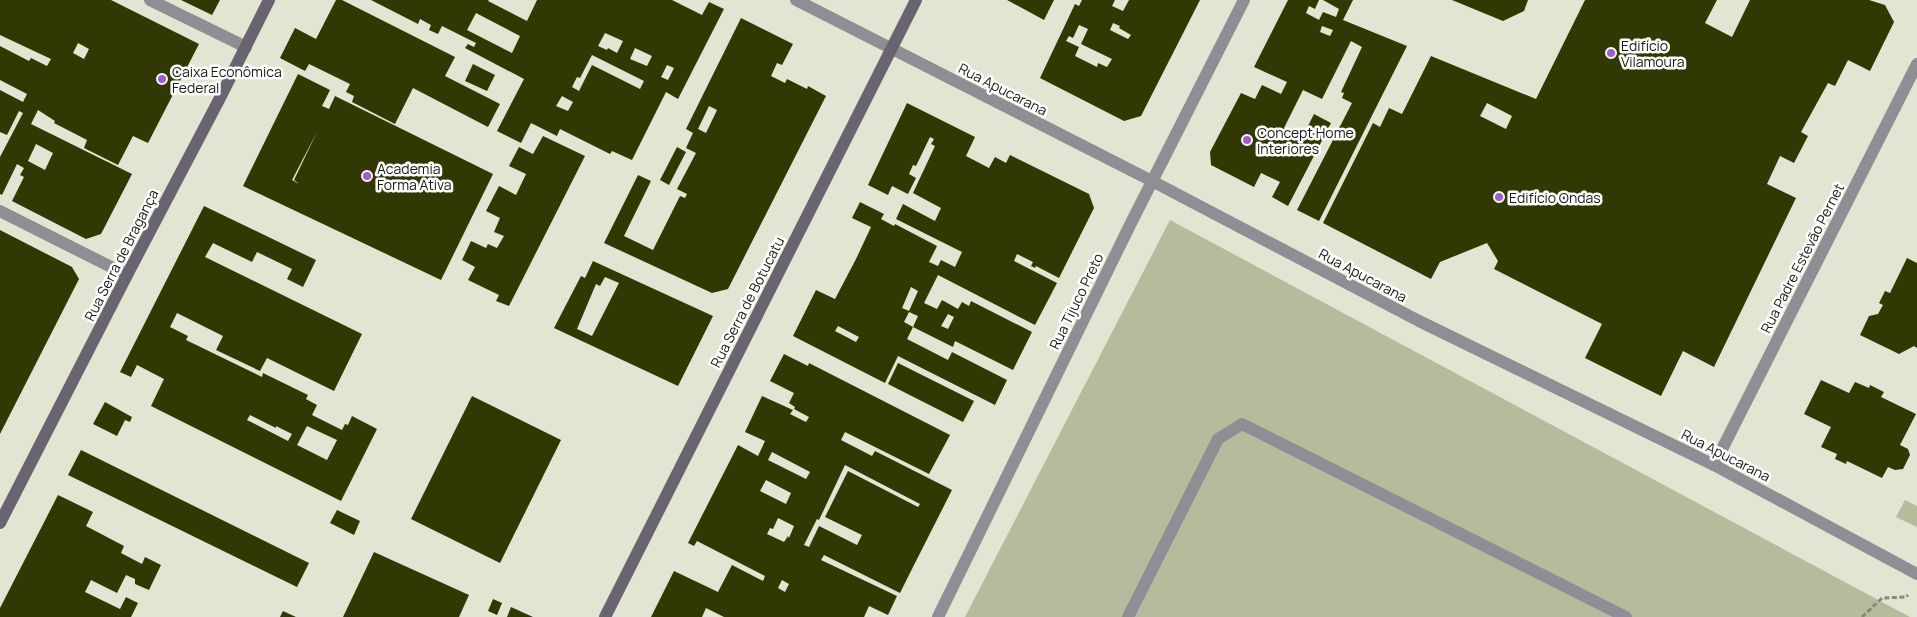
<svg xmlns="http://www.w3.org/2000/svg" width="1917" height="617" viewBox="0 0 1917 617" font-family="Manrope,sans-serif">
	<rect width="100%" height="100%" fill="#e1e5d1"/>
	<g fill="#b6bc9b">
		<path d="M1170,220L1910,617H965Z"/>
		<path d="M1905,500L1917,506V527L1896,517Z"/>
	</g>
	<g fill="#323802" fill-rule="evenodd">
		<path d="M0,0H111L199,44L148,143L133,136L118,165L84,148L87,140L54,123L55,121L38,110L31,124L132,174L101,234L86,239L12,201L24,177L20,175L24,168L17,164L2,195L0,194V157L23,113L19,111L7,135L0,132V90L23,102L27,94L0,80V46L29,61L31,58L47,66L51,59L0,35ZM78,43L89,49L84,59L73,53ZM36,144L53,153L45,170L28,161Z"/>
		<path d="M181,0H220L212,15Z"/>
		<path d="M336,0H342L455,57L445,76L500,104L488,127L413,88L395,124L352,102L354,96L346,92L350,84L309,64L305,71L280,58L295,28L316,39Z"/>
		<path d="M371,0H489L488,1L527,21L537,0H672L702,15L709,2L724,9L678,99L666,92L632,160L612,151L610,154L560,129L557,136L531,123L521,143L497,131L524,79L465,48L468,44L474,47L476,43L442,26L438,34L429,30L431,25L420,19L418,24ZM476,13L520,36L512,53L467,30ZM605,33L623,41L617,53L608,48L607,50L598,46ZM635,48L652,56L647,66L630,59ZM592,55L644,81L640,89L592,65L579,91L572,87L577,77L580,78ZM667,65L674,68L668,80L661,77ZM562,96L573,102L568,111L556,106Z"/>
		<path d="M1007,0H1054L1044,20Z"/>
		<path d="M1082,0H1115L1112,6L1123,11L1129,0H1200L1141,116L1124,121L1040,78L1075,4L1079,6ZM1113,23L1120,26L1119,28L1131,35L1128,39L1110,30ZM1079,25L1088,29L1081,44L1112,59L1107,67L1098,63L1097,67L1075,56L1079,47L1066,41L1069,36L1073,38Z"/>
		<path d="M1288,0H1319L1315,9L1309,6L1306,13L1319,20L1323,12L1336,17L1339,9L1323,0H1353L1343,20L1407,46L1319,221L1297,210L1352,103L1342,98L1344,93L1341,92L1362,47L1351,41L1322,99L1303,90L1284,128L1302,138L1314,114L1331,123L1288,206L1272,197L1280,182L1261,173L1254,187L1211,165L1210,152L1241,93L1255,99L1262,85L1281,94L1287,82L1254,67ZM1322,26L1333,30L1330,36L1320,32Z"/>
		<path d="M1452,0H1528L1524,11L1503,21Z"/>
		<path d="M1585,0H1717L1705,23L1732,37L1750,0H1869L1885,5L1894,22L1870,71L1848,60L1835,86L1828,83L1801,132L1808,136L1794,163L1780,156L1767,184L1796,198L1714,367L1683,351L1661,396L1585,358L1602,324L1494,269L1498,261L1487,243L1440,262L1431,279L1323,223L1373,123L1380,127L1389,108L1402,114L1431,56L1536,99ZM1487,103L1512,116L1506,129L1480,116Z"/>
		<path d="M741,18L793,44L782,65L777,63L771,76L785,83L787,79L807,89L808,86L826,96L728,289L712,293L604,243L638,175L651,181L624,236L653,250L680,196L685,198L687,194L677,189L696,153L686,148L693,133L686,129ZM709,106L717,110L706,133L698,129Z"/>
		<path d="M473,64L495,75L487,91L465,81Z"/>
		<path d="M298,74L330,90L322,106L329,109L335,96L493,174L441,280L243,186ZM317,132L294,180L299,184L292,180Z"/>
		<path d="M907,103L975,137L966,156L989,168L995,157L1006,163L1010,155L1089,194L1094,208L1059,278L1036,266L1035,268L1031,266L1033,262L1017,254L1014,261L1057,283L1035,325L938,275L924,303L937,309L942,300L958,309L962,302L969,306L971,301L1032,332L1013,370L955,341L953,347L913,327L918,316L909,312L904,322L913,327L907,339L948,360L952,352L1007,380L995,405L898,356L885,383L793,336L816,290L835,299L856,259L871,227L852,218L860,202L884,214L881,219L894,226L895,224L937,246L929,262L938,266L941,260L955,267L962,252L896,219L903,204L935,221L941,208L913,193L935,146L931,144L934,139L930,137L916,166L913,165L909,174L916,178L908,194L892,186L888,195L868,185ZM911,287L918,291L909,311L902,308ZM948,314L954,317L948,329L941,326ZM838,326L859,337L856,342L835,331Z"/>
		<path d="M543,136L585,156L509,306L496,301L499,295L468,280L475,267L462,260L471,241L486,248L488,244L497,248L504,236L494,232L500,218L486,211L499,186L516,195L526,174L509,166L519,147L533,154Z"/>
		<path d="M677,147L686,152L669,185L660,180Z"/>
		<path d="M204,206L316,260L303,287L287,279L292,269L257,252L252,262L213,243L205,257L362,334L334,391L267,358L260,371L216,350L223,336L177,313L170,327L188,336L186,340L262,377L263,373L308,395L306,399L317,405L312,415L342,430L345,424L348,425L352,416L377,429L341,501L151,406L164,379L137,365L131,377L120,372ZM250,415L276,428V426L292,434L288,441L247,420ZM307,426L337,440L327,460L297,445Z"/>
		<path d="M0,230L72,267L79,279L0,434Z"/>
		<path d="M1907,258L1917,263V348L1914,346L1899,354L1860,335L1869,316L1878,314L1883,305L1879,303L1885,291L1890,293Z"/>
		<path d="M593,261L713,316L678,386L554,328L581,276L585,278ZM605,277L619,283L592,336L577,329L596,284L600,286Z"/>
		<path d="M784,354L808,366L809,363L950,435L929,474L845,432L841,440L872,456L875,451L952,490L913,567L900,593L824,555L821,560L897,596L888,615L869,606L864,617H724L706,608L702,617H651L674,571L718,592L732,565L763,581L765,576L697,541L694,546L688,543L738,445L758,456L765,441L745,432L762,396L793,410L790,414L806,422L809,417L794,409L795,407L789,403L794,393L770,381ZM772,452L810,472L806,479L768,460ZM845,465L920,504L918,507L848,471L825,517L862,535L857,545L819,526L809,547L804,545L817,519L819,520ZM766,480L791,493L786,504L760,491ZM778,518L794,526L789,538L788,536L784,542L767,534L770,528L773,529ZM782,580L789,584L785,592L778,588Z"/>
		<path d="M898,363L974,401L963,422L888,384Z"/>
		<path d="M1821,380L1849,393L1855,382L1869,388L1870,385L1884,392L1881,397L1916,414L1900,445L1908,449L1910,455L1903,469L1895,470L1888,467L1882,478L1847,461L1846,464L1835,459L1837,454L1821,447L1831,427L1804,414Z"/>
		<path d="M472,396L561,440L500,563L411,519Z"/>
		<path d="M105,402L132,417L130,422L125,420L117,436L93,424Z"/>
		<path d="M81,450L309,563L297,587L68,475Z"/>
		<path d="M58,495L93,512L86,526L124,546L121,553L142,564L145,557L161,565L149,590L135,584V579L126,575L117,593L91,580L85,592L120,609L126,597L138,603L131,617H0V608Z"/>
		<path d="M337,510L360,521L354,535L330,523Z"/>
		<path d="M374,552L469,595L459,617H343Z"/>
		<path d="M493,599L502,603L497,615L488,611Z"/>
		<path d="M511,607L533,617H507Z"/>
		<path d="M283,611L296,617H280Z"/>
	</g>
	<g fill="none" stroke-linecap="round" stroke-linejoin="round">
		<path stroke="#888a7c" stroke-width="3" stroke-dasharray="5 2.5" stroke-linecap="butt" d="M1862,617L1882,598L1906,597L1908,595"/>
		<path stroke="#908d95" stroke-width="12" d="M1128,617L1218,439L1242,424L1626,617"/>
		<g stroke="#908d95" stroke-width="12">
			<path d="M150,0L246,47"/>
			<path d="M796,0L1152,181L1419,321L1714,465L1917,574"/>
			<path d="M0,211L127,275"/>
			<path d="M1714,465L1917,64"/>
			<path d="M938,617L1130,225L1244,0"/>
		</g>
		<g stroke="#69646f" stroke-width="12">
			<path d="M0,523L127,275L220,98L269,0"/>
			<path d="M605,617L916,0"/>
		</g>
	</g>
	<g fill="#9c5cd2" stroke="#fff" stroke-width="2">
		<circle cx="1611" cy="53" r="5"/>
		<circle cx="162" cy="79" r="5"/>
		<circle cx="1247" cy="140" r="5"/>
		<circle cx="367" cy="176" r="5"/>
		<circle cx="1499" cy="197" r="5"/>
	</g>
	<g text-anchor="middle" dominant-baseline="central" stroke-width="5" stroke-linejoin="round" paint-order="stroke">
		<g font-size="14" fill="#181912" stroke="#fff" text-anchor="start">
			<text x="1621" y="45">Edifício<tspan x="1621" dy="16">Vilamoura</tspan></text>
			<text x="172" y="71">Caixa Econômica<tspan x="172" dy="16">Federal</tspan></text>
			<text x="1257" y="132">Concept Home<tspan x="1257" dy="16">Interiores</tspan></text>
			<text x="377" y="168">Academia<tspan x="377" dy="16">Forma Ativa</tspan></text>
			<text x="1509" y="197">Edifício Ondas</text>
		</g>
		<g font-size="14" fill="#181912" stroke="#fff">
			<text transform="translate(1003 89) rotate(27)">Rua Apucarana</text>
			<text transform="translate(121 255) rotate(-63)">Rua Serra de Bragança</text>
			<text transform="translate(1802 258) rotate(-63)">Rua Padre Estevão Pernet</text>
			<text transform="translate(1363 275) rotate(28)">Rua Apucarana</text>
			<text transform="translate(1076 301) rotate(-64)">Rua Tijuco Preto</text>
			<text transform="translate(747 302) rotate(-63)">Rua Serra de Botucatu</text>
			<text transform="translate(1726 455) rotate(27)">Rua Apucarana</text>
		</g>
	</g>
</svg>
